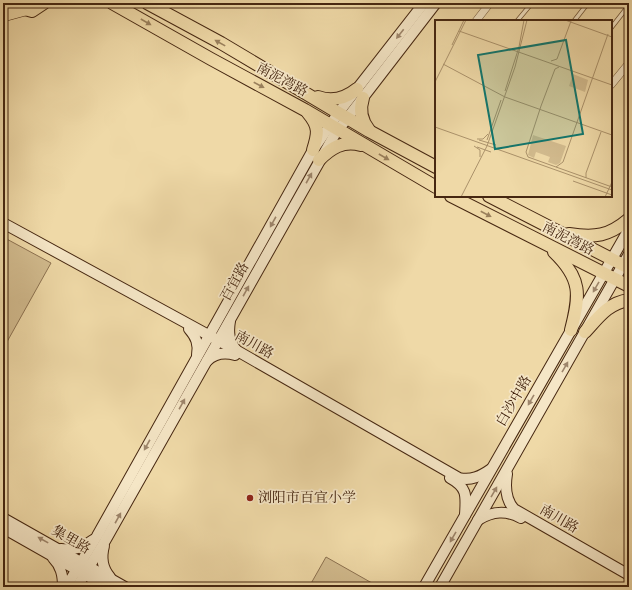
<svg xmlns="http://www.w3.org/2000/svg" width="632" height="590" viewBox="0 0 632 590" font-family="'IM FELL DW Pica','Noto Serif SC',serif">
	<rect width="100%" height="100%" fill="#efd9a7"/>
	<filter id="stains"><feTurbulence type="fractalNoise" baseFrequency=".005" numOctaves="4"/><feColorMatrix values="0 0 0 0 .2 0 0 0 0 .09 0 0 0 0 .02 0 0 0 .5 -.17"/></filter>
	<radialGradient id="worn" r=".72"><stop offset=".6" stop-color="#630" stop-opacity="0"/><stop offset="1" stop-color="#630" stop-opacity=".3"/></radialGradient>
	<g fill="#d2bb8e" stroke="#8c7150">
		<path d="M3,237L51,263L3,349Z"/>
		<path d="M326,557L379,587H309Z"/>
	</g>
	<g fill="none" stroke-linecap="round" stroke-linejoin="round">
		<g stroke="#705436" stroke-width="5">
			<g id="lane">
				<path d="M517,21L532,3"/>
				<path d="M574,21L588,3"/>
				<path d="M611,28L629,5"/>
			</g>
		</g>
		<g stroke="#705436" stroke-width="8">
			<g id="street">
				<path d="M476,21L490,3"/>
				<path d="M611,85L629,63"/>
			</g>
		</g>
		<g stroke="#462711" stroke-width="12">
			<g id="secondary">
				<path d="M3,223L234,349L459,478C471,481 481,476 491,469"/>
				<path d="M230,321C228,333 229,342 237,351"/>
				<path d="M189,329C196,337 199,344 197,355"/>
				<path d="M207,361C215,353 224,352 235,355"/>
				<path d="M507,474C505,486 505,499 514,509L629,575"/>
				<path d="M450,478C468,488 466,496 465,515"/>
				<path d="M3,518L125,587"/>
				<path d="M478,520C493,511 506,510 521,518"/>
				<path d="M3,528L107,587"/>
				<path d="M104,546C101,557 102,568 110,577"/>
				<path d="M61,549C74,550 83,548 93,540"/>
				<path d="M53,558C61,566 63,575 63,587"/>
				<path d="M66,587L97,536L313,150L339,112L424,3"/>
				<path d="M77,587L105,541L335,134L436,3"/>
				<path d="M424,587L629,229"/>
				<path d="M440,587L629,254"/>
			</g>
		</g>
		<g stroke="#462711" stroke-width="14">
			<g id="primary">
				<path d="M112,3L211,59L305,110L436,187"/>
				<path d="M147,3L221,43L369,131L436,167"/>
				<path d="M25,9L32,11L44,3"/>
				<path d="M318,97C332,102 346,98 357,89"/>
				<path d="M363,98C359,110 361,120 369,130"/>
				<path d="M308,113C320,127 318,134 313,150"/>
				<path d="M319,160C331,148 343,140 361,145"/>
				<path d="M451,196L629,286"/>
				<path d="M489,196L629,268"/>
				<path d="M569,234C595,238 609,236 629,219"/>
				<path d="M554,252C582,279 580,295 571,330"/>
				<path d="M585,332C598,318 608,303 629,300"/>
			</g>
		</g>
		<g stroke="#462711" stroke-width="14">
			<path id="highway" d="M3,15L25,9"/>
		</g>
		<use href="#lane" stroke="#f5e6c6" stroke-width="3.5"/>
		<use href="#street" stroke="#f5e6c6" stroke-width="7"/>
		<use href="#secondary" stroke="#f5e6c6" stroke-width="10"/>
		<use href="#primary" stroke="#efd9a7" stroke-width="12"/>
		<use href="#highway" stroke="#efd9a7" stroke-width="13"/>
	</g>
	<defs><path id="oneway-solid" d="M-6-.8H1V-3.2L6.5 0L1 3.2V.8H-6Z"/></defs>
	<g fill="#9a805c">
		<use href="#oneway-solid" transform="translate(146 22) rotate(30)"/>
		<use href="#oneway-solid" transform="translate(220 43) rotate(-151)"/>
		<use href="#oneway-solid" transform="translate(259 85) rotate(28)"/>
		<use href="#oneway-solid" transform="translate(384 157) rotate(30)"/>
		<use href="#oneway-solid" transform="translate(486 214) rotate(28)"/>
	</g>
	<g fill="#9e866c">
		<use href="#oneway-solid" transform="translate(400 34) rotate(128)"/>
		<use href="#oneway-solid" transform="translate(309 178) rotate(-61)"/>
		<use href="#oneway-solid" transform="translate(273 222) rotate(119)"/>
		<use href="#oneway-solid" transform="translate(596 287) rotate(120)"/>
		<use href="#oneway-solid" transform="translate(246 291) rotate(-61)"/>
		<use href="#oneway-solid" transform="translate(565 367) rotate(-60)"/>
		<use href="#oneway-solid" transform="translate(531 400) rotate(120)"/>
		<use href="#oneway-solid" transform="translate(182 404) rotate(-61)"/>
		<use href="#oneway-solid" transform="translate(147 445) rotate(119)"/>
		<use href="#oneway-solid" transform="translate(494 492) rotate(-60)"/>
		<use href="#oneway-solid" transform="translate(118 518) rotate(-61)"/>
		<use href="#oneway-solid" transform="translate(453 537) rotate(120)"/>
		<use href="#oneway-solid" transform="translate(43 540) rotate(-151)"/>
	</g>
	<circle fill="#8f2418" stroke="#f5e6c6" stroke-width="1.5" cx="250" cy="498" r="4"/>
	<g text-anchor="middle" dominant-baseline="central" stroke-width="3.5" stroke-linejoin="round" paint-order="stroke">
		<g font-size="14" fill="#462711" stroke="#f5e6c6">
			<text transform="translate(282 80) rotate(28)">南泥湾路</text>
			<text transform="translate(568 239) rotate(27)">南泥湾路</text>
			<text transform="translate(235 282) rotate(-61)">百宜路</text>
			<text transform="translate(254 345) rotate(29)">南川路</text>
			<text transform="translate(514 401) rotate(-60)">白沙中路</text>
			<text transform="translate(559 519) rotate(30)">南川路</text>
			<text transform="translate(71 540) rotate(30)">集里路</text>
		</g>
		<g font-size="14" fill="#462711" stroke="#f5e6c6" text-anchor="start">
			<text x="258" y="498">浏阳市百宜小学</text>
		</g>
	</g>
	<g transform="translate(435 20)">
		<rect width="177" height="177" fill="#efd9a7"/>
		<path d="M138,54L153,60L150,72L134,66ZM98,115L131,126L125,143L121,145L113,142L115,137L101,132L99,138L93,135Z" fill="#d2bb8e"/>
		<path fill="none" stroke="#ab926b" stroke-width="1" d="M130,0L177,17M24,11L177,65M17,25L29,0M116,41L122,39L136,1M8,44L70,77L177,115M0,62L31,0M70,71L84,27L89,0M0,107L177,170M42,119H48L53,114M44,120L61,125M52,120L66,80M39,126L45,130V137M42,127L56,132M93,137L91,132L106,86L120,49L124,47M93,137L177,167M121,147L128,142L173,14M151,158V153L166,112M138,161L177,175M26,177L52,126L80,47L92,0M170,177L177,162"/>
		<path fill="#0f766e" fill-opacity="0.15" stroke="#0f766e" stroke-width="2" d="M131,20L148,114L60,129L43,35Z"/>
		<rect width="177" height="177" fill="none" stroke="#462711" stroke-width="2"/>
	</g>
	<rect width="632" height="590" fill="none" stroke="#efd9a7" stroke-width="16"/>
	<rect x="4" y="4" width="624" height="582" fill="none" stroke="#462711" stroke-width="2"/>
	<rect x="8" y="8" width="616" height="574" fill="none" stroke="#462711"/>
	<rect width="100%" height="100%" filter="url(#stains)"/>
	<rect width="100%" height="100%" fill="url(#worn)"/>
</svg>
